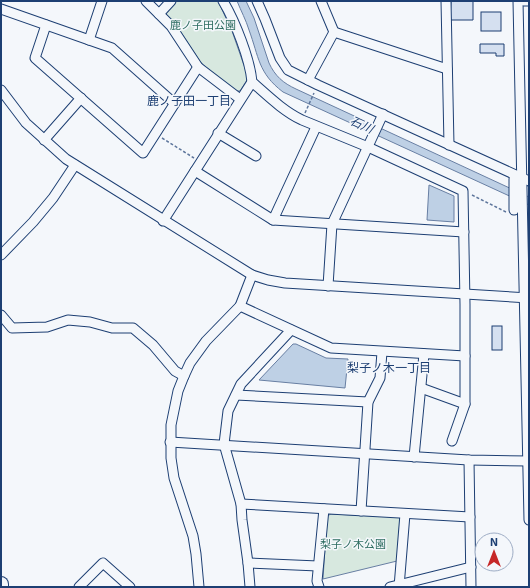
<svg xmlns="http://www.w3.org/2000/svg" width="530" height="588" viewBox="0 0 530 588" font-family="'Exo 2','Noto Sans JP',sans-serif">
	<rect width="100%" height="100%" fill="#f4f7fb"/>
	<g fill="#d7e8df" stroke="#687fa3">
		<path d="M177,1H218L232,31L247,74V80L240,91H235L201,63L176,25L166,15V12Z"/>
		<path d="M331,514L398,517L400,519L397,561L323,579L327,516Z"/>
	</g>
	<g fill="#bed0e5" stroke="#687fa3">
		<path d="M237,1H246L254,18L269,63C275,76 283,83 296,89L529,197V205L283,92C258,73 259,57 249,30C246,20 241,11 237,1Z"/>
		<path d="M429,185L454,196V222L427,220Z"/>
		<path d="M293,344H296L326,358L348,359L345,388L259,380Z"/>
	</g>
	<g fill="#d5e0f0" stroke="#1d3f73">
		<path d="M451,1H473V20H450Z"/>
		<rect x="481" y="12" width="20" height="19"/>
		<path d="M480,44H504V56H496V53H480Z"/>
		<rect x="492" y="326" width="10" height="24"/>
	</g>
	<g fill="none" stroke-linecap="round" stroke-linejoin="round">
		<g stroke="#1d3f73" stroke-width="11">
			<g id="minor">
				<path d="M146,1L171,26L198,67L240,99"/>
				<path d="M223,1C235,21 250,59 252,82C267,95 283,111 302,120L368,147L463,191L465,304V404L452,441"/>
				<path d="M257,1L265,19L280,58L288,70L318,85L529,181"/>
				<path d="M446,1L449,145"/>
				<path d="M518,1L529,520"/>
				<path d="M524,1H529"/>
				<path d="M1,9L112,48L174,103"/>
				<path d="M159,14L171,1"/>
				<path d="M46,25L35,58L143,153L198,67"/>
				<path d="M334,32L447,69"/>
				<path d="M89,40L102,1"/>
				<path d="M308,80L334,32L321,1"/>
				<path d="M1,90L26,123L66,159L252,275L268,280L285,283L529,298"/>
				<path d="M218,133L256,156"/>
				<path d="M44,140L81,98"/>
				<path d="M195,171L273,220L464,232"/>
				<path d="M514,179V210"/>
				<path d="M273,220L316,127"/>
				<path d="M163,221L252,82"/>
				<path d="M1,255L33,222L53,198L75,165"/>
				<path d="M328,286L332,224L383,114"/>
				<path d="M240,306L331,348L465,356"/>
				<path d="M1,315L12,328L47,327L68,320L90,322L112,328H133L153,345L175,371L184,376"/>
				<path d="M421,388L465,404"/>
				<path d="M236,395L368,402"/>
				<path d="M170,442L469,460L529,461"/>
				<path d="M414,457L424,354"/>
				<path d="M469,460L471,587"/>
				<path d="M241,504L470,517"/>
				<path d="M361,511L368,402L380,378L382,352"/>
				<path d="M248,563L318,566"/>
				<path d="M79,587L103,563L130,587"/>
				<path d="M199,587L196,554L193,536L174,478L171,458V425L178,391L184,376L190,363L206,341L240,306L252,275"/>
				<path d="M250,587L248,563L242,520L241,504L224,444L228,411L241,384L291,330"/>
				<path d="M319,587L317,581L324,509"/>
				<path d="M390,587L471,567"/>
				<path d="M399,587L405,514"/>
			</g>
		</g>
		<g stroke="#1d3f73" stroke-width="16">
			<path id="highway" d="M1,584V587"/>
		</g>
		<g stroke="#5e769c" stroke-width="1.5" stroke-dasharray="3 2" stroke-linecap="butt">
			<path d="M305,113L314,93"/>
			<path d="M162,138L194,158"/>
			<path d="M472,195L506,212"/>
		</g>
		<use href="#minor" stroke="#f4f7fb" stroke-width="9"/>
		<use href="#highway" stroke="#f4f7fb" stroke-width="14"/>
	</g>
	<g text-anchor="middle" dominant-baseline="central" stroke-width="3" stroke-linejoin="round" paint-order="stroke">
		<g font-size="11" fill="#2c6c60" stroke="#f4f7fb">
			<text x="203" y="24">鹿ノ子田公園</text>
			<text x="353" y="543">梨子ノ木公園</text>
		</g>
		<g font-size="12" fill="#1d3f73" stroke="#f4f7fb">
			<text x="189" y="100">鹿ノ子田一丁目</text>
			<text x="389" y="367">梨子ノ木一丁目</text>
		</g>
		<g font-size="12" font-style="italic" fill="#1d3f73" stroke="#f4f7fb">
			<text transform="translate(362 124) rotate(25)">石川</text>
		</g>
	</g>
	<rect width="530" height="588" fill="none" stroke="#1d3f73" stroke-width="4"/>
	<g transform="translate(494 552)"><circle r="19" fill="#f4f7fb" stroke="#9eadc5"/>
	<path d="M0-3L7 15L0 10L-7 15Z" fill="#c62828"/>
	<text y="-6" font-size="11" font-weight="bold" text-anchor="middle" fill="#1d3f73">N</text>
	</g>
</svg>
